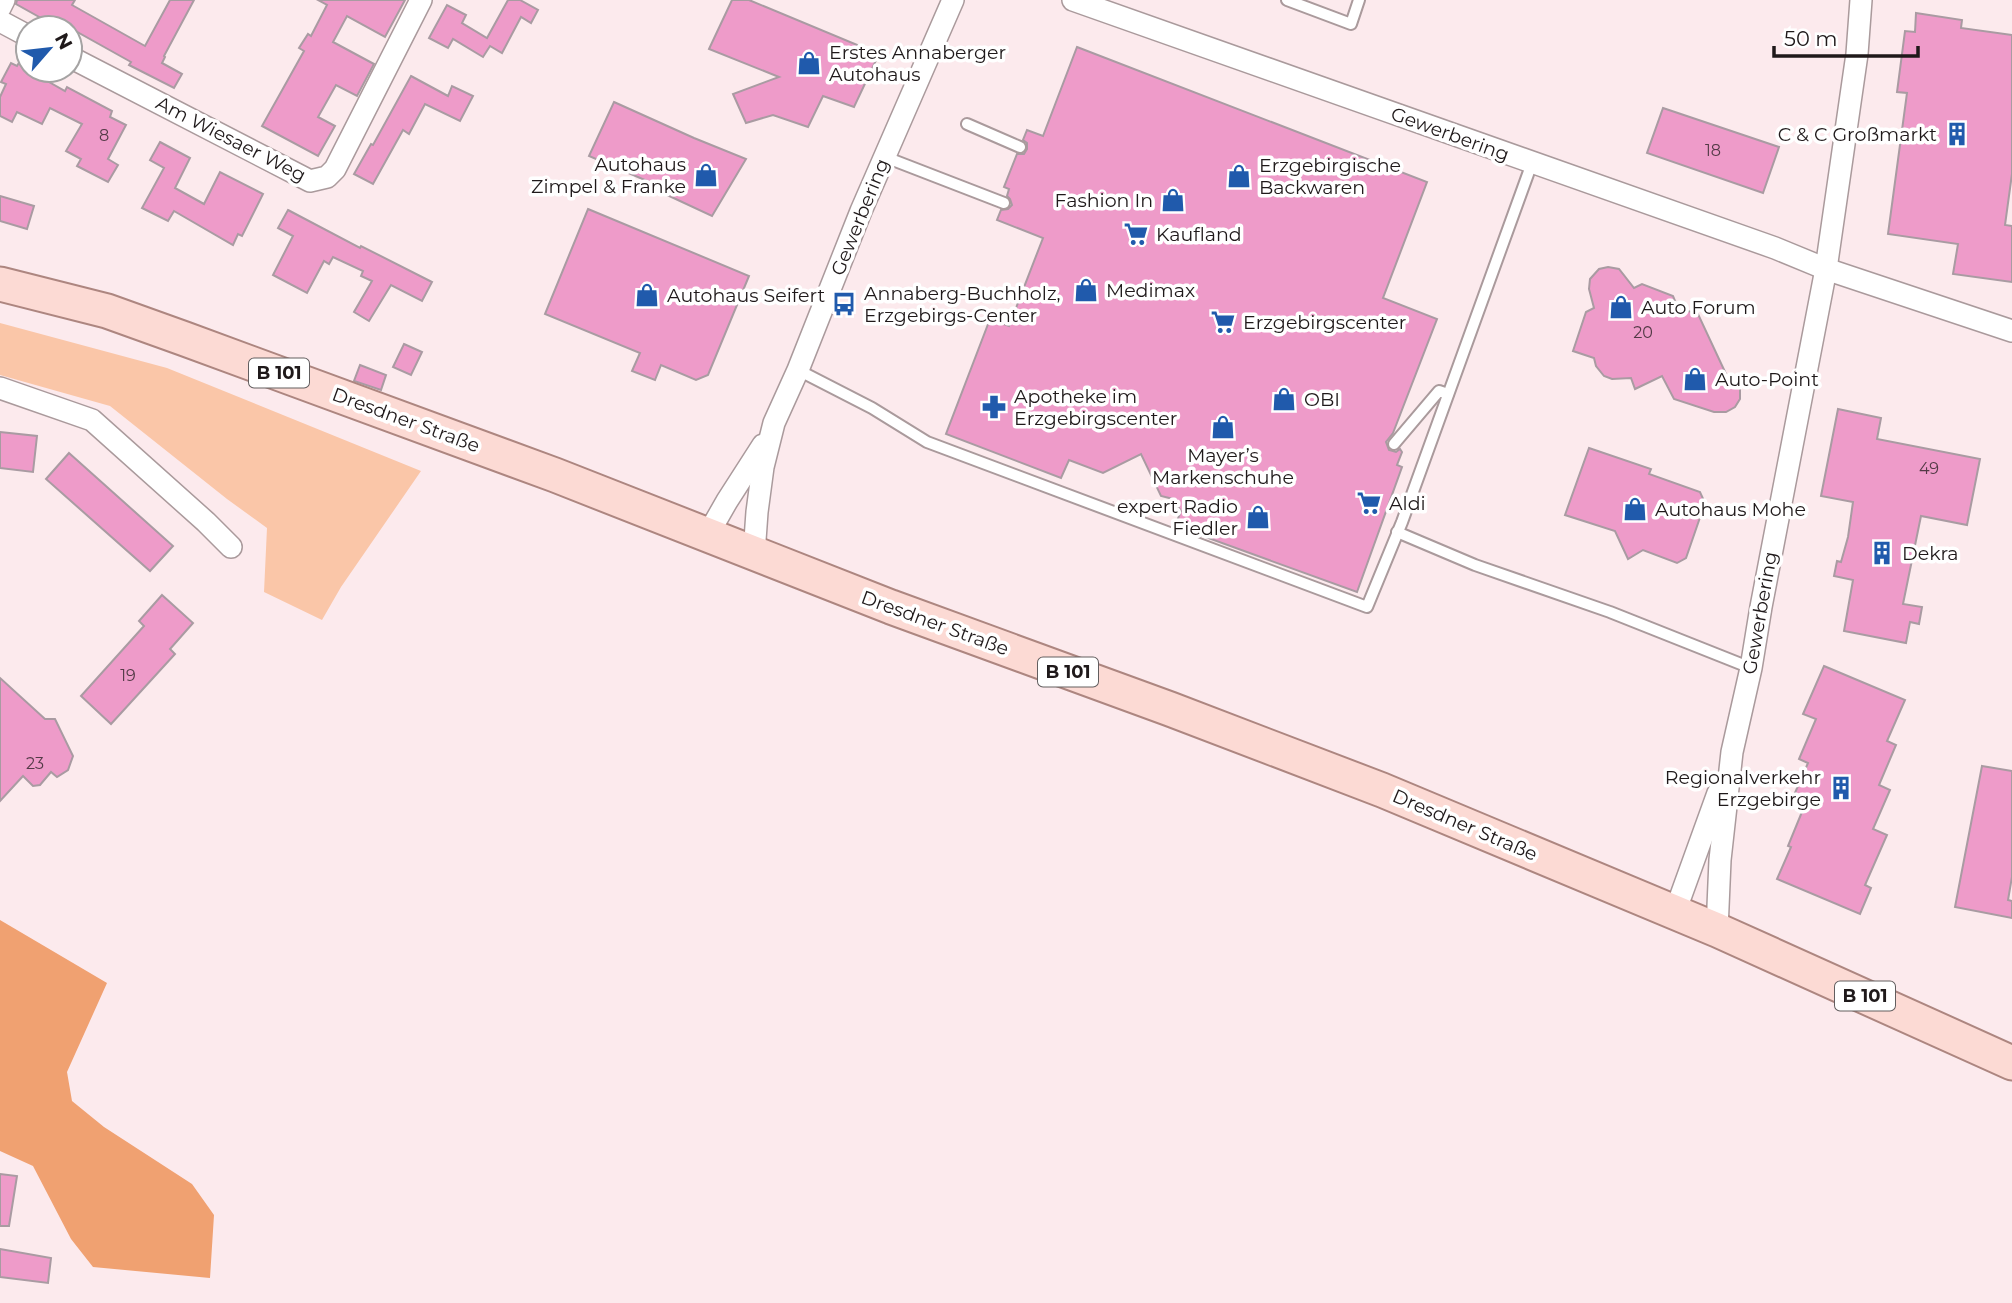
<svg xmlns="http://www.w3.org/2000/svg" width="2012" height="1303" viewBox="0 0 2012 1303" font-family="Montserrat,sans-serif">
	<rect width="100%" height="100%" fill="#fceaed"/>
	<path fill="#fac6a8" d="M0,323L167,368L421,471L341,587L322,620L264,592L267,528L227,499L110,406L0,375Z"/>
	<path fill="#f0a171" d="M0,920L107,983L67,1072L72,1101L104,1127L192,1184L214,1215L210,1278L93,1267L71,1239L33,1166L0,1151Z"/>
	<g fill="#ee9bc9" stroke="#a99ba2" stroke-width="2">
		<path d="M17,0H75L72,5L145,46L170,0H194L164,56L165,57L162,63L182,74L174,88L129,65L131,62L70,28H59L16,4Z"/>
		<path d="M318,0H405L385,37L347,16L333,42L374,64L357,96L336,85L318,117L335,126L318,156L262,126L304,51L299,48L308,34L311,36L327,5Z"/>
		<path d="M508,0H520L538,10L531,23L521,17L502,53L490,46L483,57L453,39L448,48L429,38L447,5L466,15L462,23L487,38Z"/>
		<path d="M732,0H749L879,54L854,107L823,96L808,127L773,115L746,123L733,94L779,77L709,49Z"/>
		<path d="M1916,13L1962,20L1961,28L2012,35V174L2005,225L2012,226V282L1953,274L1958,244L1888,234L1907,93L1897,92L1905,31L1915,32Z"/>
		<path d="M1077,47L1427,182L1383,298L1437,319L1393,433L1386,442L1389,450L1396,452L1400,449L1402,452L1397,465L1402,467L1357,592L1175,526L1181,511L1173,499L1161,496L1141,454L1103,473L1069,460L1061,478L946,434L990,319L1009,326L1043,238L997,220L1001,210L1008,209L1012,205L1010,199L1007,196L1009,189L1004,187L1017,154H1024L1027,149V143L1023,140L1027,130L1043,136Z"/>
		<path d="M27,49L28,70L65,91L67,87L112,111L110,117L126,125L108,159L118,165L108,182L77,166L81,159L66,151L82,124L50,108L42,124L17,112L12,122L0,116V97L6,84L1,82L11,63L17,66Z"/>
		<path d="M411,76L448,96L452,86L473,96L460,121L425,104L409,134L403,130L373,184L354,174L371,144L373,145Z"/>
		<path d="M614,102L694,138L746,159L712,216L665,194L668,190L589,156Z"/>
		<path d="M1663,108L1779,147L1763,193L1647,153Z"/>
		<path d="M160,142L190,158L175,188L204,204L220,172L263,194L242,236L238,234L233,245L174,211L168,221L142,208L164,168L150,160Z"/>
		<path d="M0,196L34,206L27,229L0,221Z"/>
		<path d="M588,209L749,276L708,375L696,380L661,365L655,380L632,371L640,353L545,314Z"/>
		<path d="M288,210L360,248L361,246L432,282L422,301L391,285L369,321L354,312L372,281L361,276L363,271L333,257L329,264L324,261L307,293L273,275L293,236L278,228Z"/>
		<path d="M1608,267L1619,269L1634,288L1642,284L1673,296L1678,308L1698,314L1726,374L1737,381L1740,389V399L1735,407L1726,412H1714L1674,399L1662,376L1635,389L1631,378L1612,379L1604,376L1596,366L1594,358L1573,351L1586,312L1594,308L1589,289L1590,279L1599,269Z"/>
		<path d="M404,344L422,352L411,375L393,367Z"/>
		<path d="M360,365L386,375L381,390L354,381Z"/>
		<path d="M1838,409L1881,418L1877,439L1980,459L1967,525L1921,516L1903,604L1922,607L1919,624L1910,622L1906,643L1844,631L1853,580L1834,576L1837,561L1841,562L1848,537L1853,502L1821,496Z"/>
		<path d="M0,432L37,436L33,472L0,468Z"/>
		<path d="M1589,448L1651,469L1649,474L1700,492L1705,503L1686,558L1677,563L1643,550L1628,559L1615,531L1565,515Z"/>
		<path d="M69,453L173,546L150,571L46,479Z"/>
		<path d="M162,595L193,623L170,649L175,654L111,724L81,696L144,626L139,621Z"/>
		<path d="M1824,666L1905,700L1887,741L1896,745L1879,785L1890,790L1873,829L1887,835L1865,885L1871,888L1860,914L1777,879L1791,847L1788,846L1804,807L1791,802L1808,763L1799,759L1816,719L1803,714Z"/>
		<path d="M0,678L45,719H55L73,756L68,770L57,777L51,772L40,785L33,786L23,776L0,801Z"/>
		<path d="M1982,766L2012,771V877L2008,900L2012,901V918L1955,907Z"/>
		<path d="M0,1174L17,1176L9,1226H0Z"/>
		<path d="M0,1249L51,1258L48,1283L0,1277Z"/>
	</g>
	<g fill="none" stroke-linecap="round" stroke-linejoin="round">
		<g stroke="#aa9a9c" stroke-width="14">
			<g id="lane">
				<path d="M1287,0L1351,24L1359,0"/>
				<path d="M967,124L1020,147"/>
				<path d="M885,157L1004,203"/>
				<path d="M798,370L872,408L927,442L1367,607L1402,522L1532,163"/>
				<path d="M1394,444L1439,391L1448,394"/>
				<path d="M1397,532L1475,565L1610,612L1751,668"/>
			</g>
		</g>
		<g stroke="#aa9a9c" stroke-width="24">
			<g id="street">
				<path d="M1073,0L1775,248L1826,269L2012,331"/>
				<path d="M0,8L4,0"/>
				<path d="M0,21L28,36"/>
				<path d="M70,57L310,181L327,177L335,169L421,0"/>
				<path d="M0,388L92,420L206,522L231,547"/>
				<path d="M707,536L727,501L763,445"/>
				<path d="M754,554L757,512L763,467L774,423L798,370L861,211L953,0"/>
				<path d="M1675,912L1718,793"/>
				<path d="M1717,930L1720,860L1732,752L1751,668L1761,607L1826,269L1857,54L1861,0"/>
			</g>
		</g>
		<g stroke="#ad8680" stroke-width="37">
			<path id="primary" d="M0,284L107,311L185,339L555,475L891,607L1170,709L1382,790L1717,930L2012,1063"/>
		</g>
		<use href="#lane" stroke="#fff" stroke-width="10"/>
		<use href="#street" stroke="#fff" stroke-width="21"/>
		<use href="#primary" stroke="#fcdad4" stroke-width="33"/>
	</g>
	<defs>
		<g id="shop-bare" transform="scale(1.89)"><path d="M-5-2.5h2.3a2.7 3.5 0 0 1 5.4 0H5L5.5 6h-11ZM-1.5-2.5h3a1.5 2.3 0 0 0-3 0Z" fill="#205aac" stroke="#fff" stroke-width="2.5" paint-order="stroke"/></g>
		<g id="building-bare" transform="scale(1.89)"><path d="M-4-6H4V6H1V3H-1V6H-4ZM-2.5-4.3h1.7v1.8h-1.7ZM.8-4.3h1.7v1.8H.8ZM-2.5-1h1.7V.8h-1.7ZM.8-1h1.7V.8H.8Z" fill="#205aac" stroke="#fff" stroke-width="2.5" paint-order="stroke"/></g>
		<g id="supermarket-bare" transform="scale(1.89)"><path d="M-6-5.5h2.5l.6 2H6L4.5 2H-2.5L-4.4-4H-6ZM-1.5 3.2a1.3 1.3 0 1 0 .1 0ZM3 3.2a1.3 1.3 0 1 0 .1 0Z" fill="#205aac" stroke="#fff" stroke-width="2.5" paint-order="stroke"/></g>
		<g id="bus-bare" transform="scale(1.89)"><path d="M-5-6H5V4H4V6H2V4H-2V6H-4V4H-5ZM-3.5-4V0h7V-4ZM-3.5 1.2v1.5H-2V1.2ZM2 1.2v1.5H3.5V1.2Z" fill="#205aac" stroke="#fff" stroke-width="2.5" paint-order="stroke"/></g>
		<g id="pharmacy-bare" transform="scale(1.89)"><path d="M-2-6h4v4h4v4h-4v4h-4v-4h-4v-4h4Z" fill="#205aac" stroke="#fff" stroke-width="2.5" paint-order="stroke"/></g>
	</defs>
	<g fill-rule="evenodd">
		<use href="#shop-bare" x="809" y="63"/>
		<use href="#building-bare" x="1957" y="134"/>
		<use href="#shop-bare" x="706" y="175"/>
		<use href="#shop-bare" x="1239" y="176"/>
		<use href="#shop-bare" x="1173" y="200"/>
		<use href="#supermarket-bare" x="1136" y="234"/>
		<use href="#shop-bare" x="1086" y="290"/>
		<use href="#shop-bare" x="647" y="295"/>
		<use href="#bus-bare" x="844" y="304"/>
		<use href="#shop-bare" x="1621" y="307"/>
		<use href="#supermarket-bare" x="1223" y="322"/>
		<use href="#shop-bare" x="1695" y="379"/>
		<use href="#shop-bare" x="1284" y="399"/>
		<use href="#pharmacy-bare" x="994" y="407"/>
		<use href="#shop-bare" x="1223" y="427"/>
		<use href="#supermarket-bare" x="1369" y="503"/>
		<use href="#shop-bare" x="1635" y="509"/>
		<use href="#shop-bare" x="1258" y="517"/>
		<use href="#building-bare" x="1882" y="553"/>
		<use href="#building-bare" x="1841" y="788"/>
	</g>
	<g text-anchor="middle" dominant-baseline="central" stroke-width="7" stroke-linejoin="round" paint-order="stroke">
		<g font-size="16" fill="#533a46">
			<text x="104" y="135">8</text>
			<text x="1713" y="150">18</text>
			<text x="1643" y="332">20</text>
			<text x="1929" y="468">49</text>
			<text x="128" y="675">19</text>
			<text x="35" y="763">23</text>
		</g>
		<g fill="#fff" stroke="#625e5f" stroke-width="2">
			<rect x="249" y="358.5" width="60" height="29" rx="5"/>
			<rect x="1038" y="657.5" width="60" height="29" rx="5"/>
			<rect x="1835" y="981.5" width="60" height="29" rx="5"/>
		</g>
		<g font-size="18" font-weight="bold" fill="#1f191a">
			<text x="279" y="373">B 101</text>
			<text x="1068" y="672">B 101</text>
			<text x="1865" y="996">B 101</text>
		</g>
		<g font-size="19" fill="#1f191a" stroke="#fff" text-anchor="start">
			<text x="829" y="52">Erstes Annaberger<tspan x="829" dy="22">Autohaus</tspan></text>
			<text x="1937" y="134" text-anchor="end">C &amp; C Großmarkt</text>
			<text x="686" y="164" text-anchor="end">Autohaus<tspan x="686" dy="22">Zimpel &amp; Franke</tspan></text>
			<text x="1259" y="165">Erzgebirgische<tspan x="1259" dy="22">Backwaren</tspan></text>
			<text x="1153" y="200" text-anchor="end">Fashion In</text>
			<text x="1156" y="234">Kaufland</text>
			<text x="1106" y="290">Medimax</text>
			<text x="864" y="293">Annaberg-Buchholz,<tspan x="864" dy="22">Erzgebirgs-Center</tspan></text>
			<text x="667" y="295">Autohaus Seifert</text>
			<text x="1641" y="307">Auto Forum</text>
			<text x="1243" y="322">Erzgebirgscenter</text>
			<text x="1715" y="379">Auto-Point</text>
			<text x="1014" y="396">Apotheke im<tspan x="1014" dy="22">Erzgebirgscenter</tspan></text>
			<text x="1304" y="399">OBI</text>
			<text x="1223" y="455" text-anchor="middle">Mayer’s<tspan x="1223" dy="22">Markenschuhe</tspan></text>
			<text x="1389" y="503">Aldi</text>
			<text x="1238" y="506" text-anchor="end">expert Radio<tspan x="1238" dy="22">Fiedler</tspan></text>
			<text x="1655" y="509">Autohaus Mohe</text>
			<text x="1902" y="553">Dekra</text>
			<text x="1821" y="777" text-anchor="end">Regionalverkehr<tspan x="1821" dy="22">Erzgebirge</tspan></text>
		</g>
		<g font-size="19" fill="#1f191a" stroke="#fff">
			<text transform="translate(1450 134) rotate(20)">Gewerbering</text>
			<text transform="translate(231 139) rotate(27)">Am Wiesaer Weg</text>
			<text transform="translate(860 217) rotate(-68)">Gewerbering</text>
			<text transform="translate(406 420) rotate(20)">Dresdner Straße</text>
			<text transform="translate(1760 613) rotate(-80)">Gewerbering</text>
			<text transform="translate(935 623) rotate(20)">Dresdner Straße</text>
			<text transform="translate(1465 825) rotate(23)">Dresdner Straße</text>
		</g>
	</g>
	<g transform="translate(49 49) rotate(62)"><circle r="33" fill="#ffffff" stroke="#a5a3a3" stroke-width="2"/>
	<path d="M0-5L12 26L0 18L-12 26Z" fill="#205aac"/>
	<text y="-10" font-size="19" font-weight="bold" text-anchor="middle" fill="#1f191a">N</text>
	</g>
	<path d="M1774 46v10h144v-10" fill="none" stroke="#1f191a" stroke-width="3.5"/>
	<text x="1784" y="46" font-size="21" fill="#1f191a" stroke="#ffffff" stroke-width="5" paint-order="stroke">50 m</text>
</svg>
